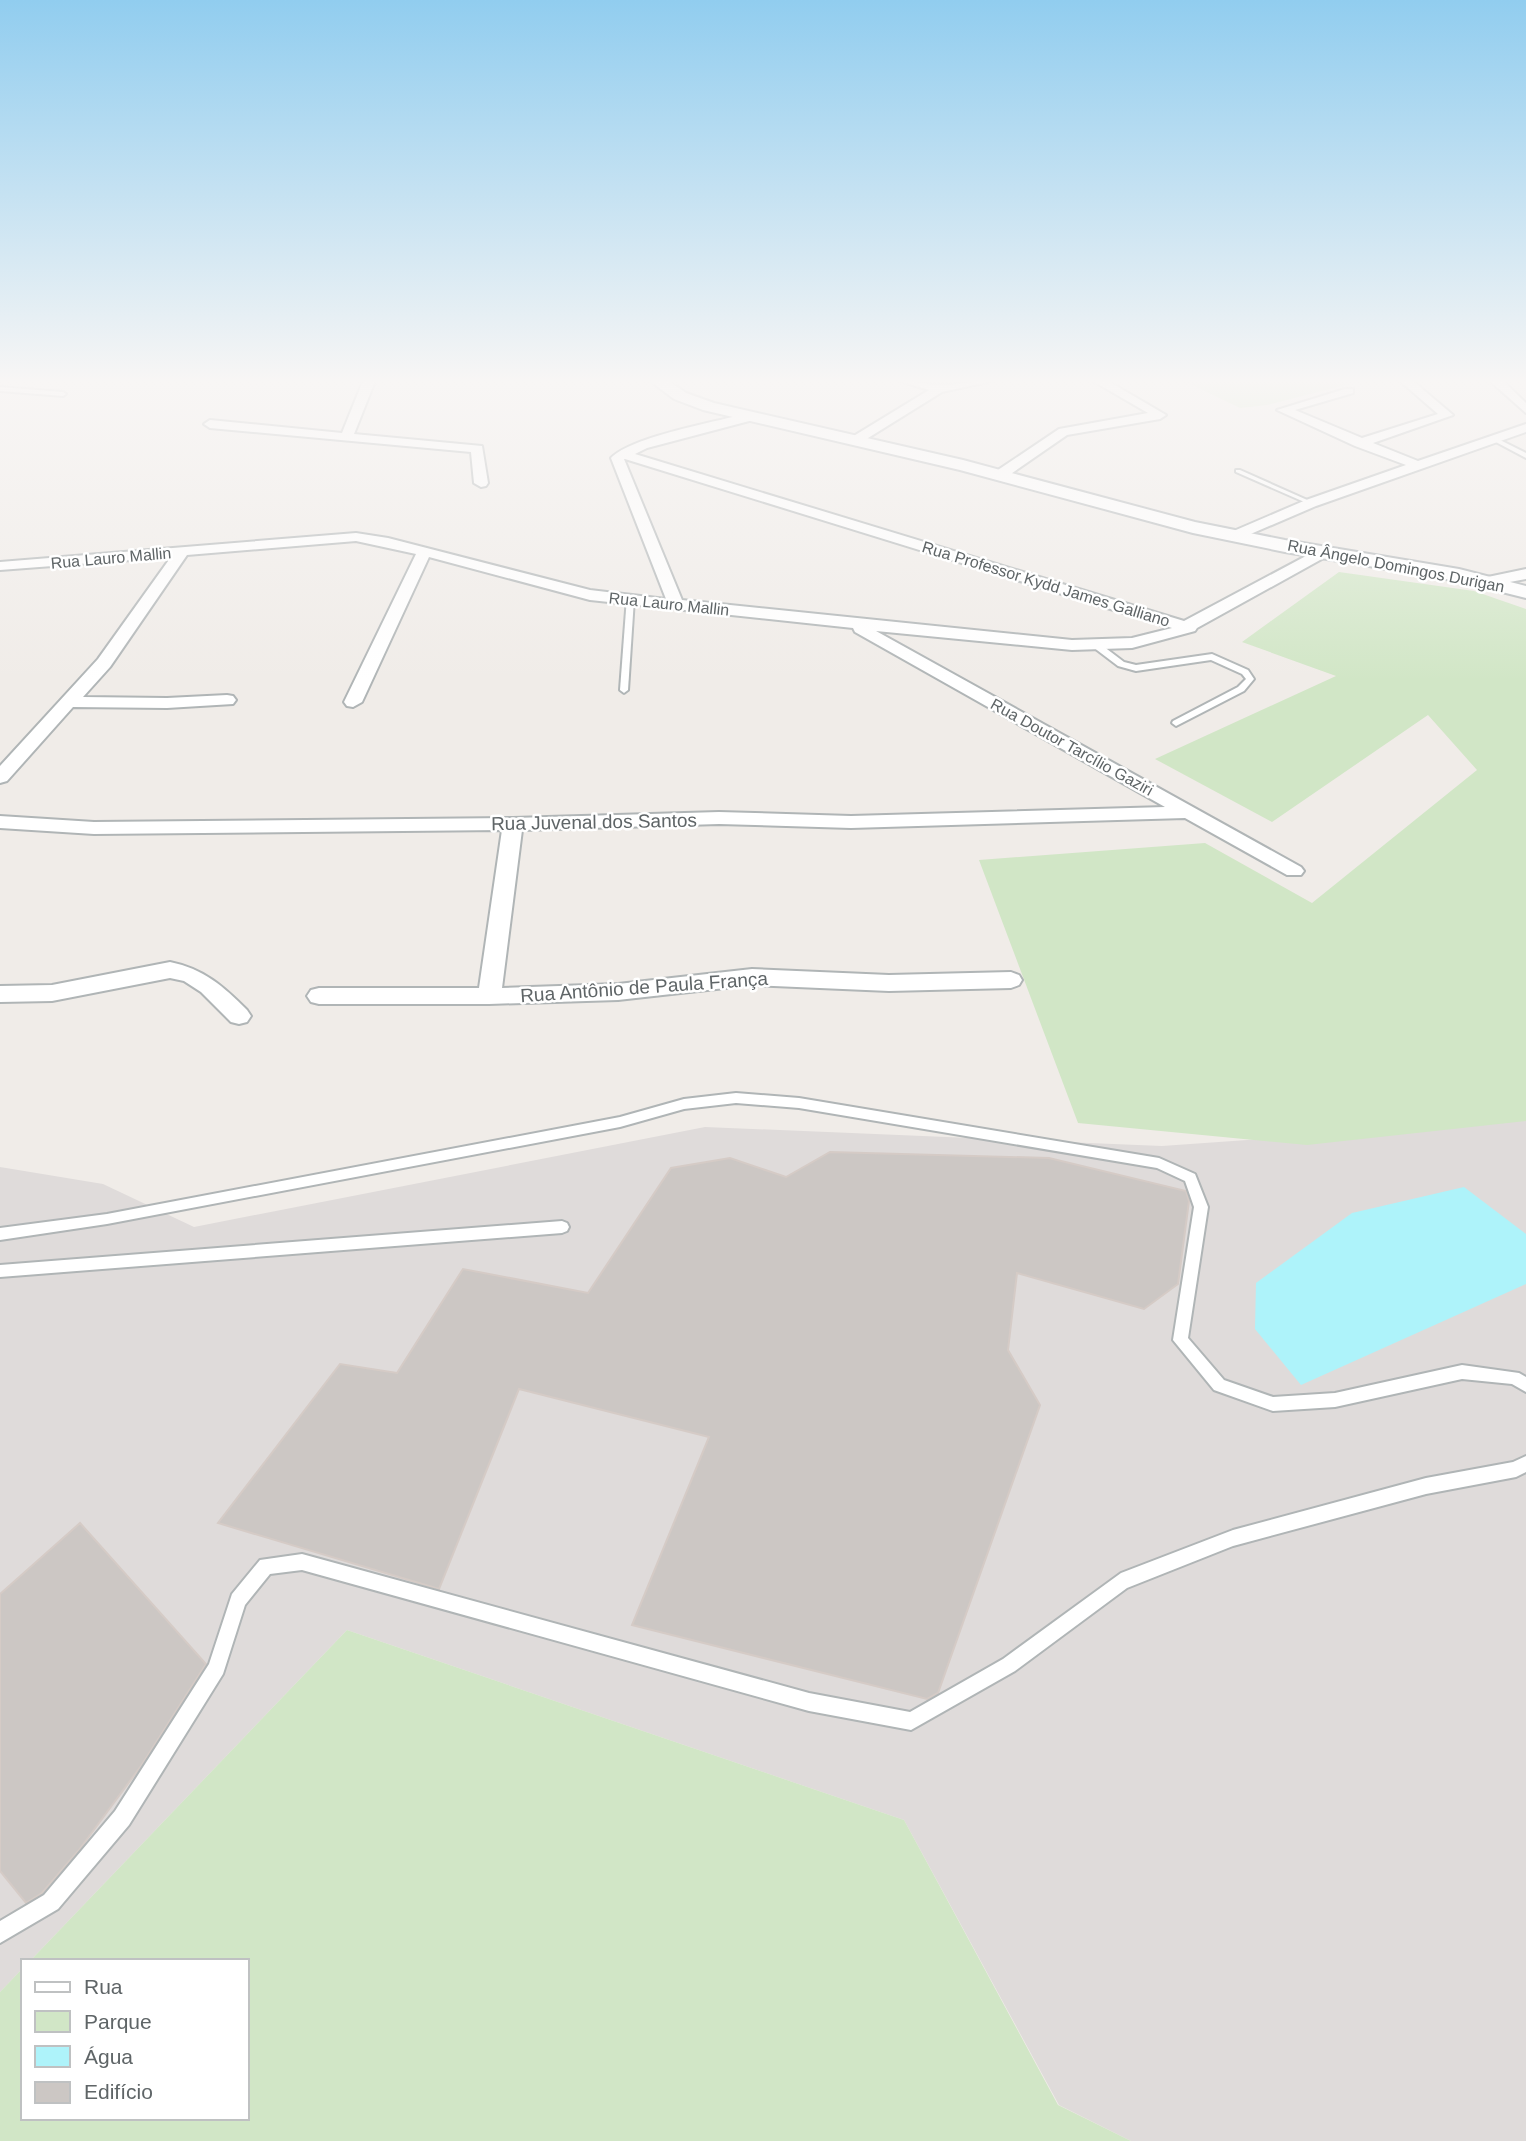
<svg xmlns="http://www.w3.org/2000/svg" width="1526" height="2141" viewBox="0 0 1526 2141" font-family="Arial,sans-serif">
	<rect width="100%" height="100%" fill="#f0ece8"/>
	<path fill="#dfdbda" d="M1526,1120V2141H1131L1059,2105L904,1820L347,1630L30,1961H23V1968L0,1992V1167L103,1184L194,1227L705,1127L1162,1146Z"/>
	<g fill="#d1e6c6">
		<path d="M1184,381H1361L1267,405L1240,408Z"/>
		<path d="M1339,572L1474,591L1526,609V1121L1307,1145L1078,1123L979,860L1205,843L1312,903L1477,770L1428,715L1272,822L1155,759L1336,676L1242,642Z"/>
		<path d="M347,1630L904,1820L1058,2105L1131,2141H0V1992L23,1968V2118H247V1961H30Z"/>
	</g>
	<path fill="#aef3fa" d="M1464,1187L1526,1234V1284L1301,1385L1255,1329L1256,1283L1352,1213Z"/>
	<g fill="#ccc7c4" stroke="#d5cbc6" stroke-width="2">
		<path d="M830,1152L1049,1158L1186,1191L1189,1201L1178,1284L1144,1309L1017,1273L1008,1350L1040,1405L938,1693L927,1699L632,1625L709,1437L519,1389L439,1589L218,1523L340,1364L397,1373L463,1269L588,1293L671,1168L730,1158L786,1177Z"/>
		<path d="M80,1523L206,1664L141,1766L79,1850L42,1893L26,1903L0,1871V1594Z"/>
	</g>
	<g fill="none" stroke-linecap="round" stroke-linejoin="round">
		<g stroke="#b0b5b6" stroke-width="4">
			<g id="lane">
				<path d="M0,387L63,392L66,394L63,396L0,391Z"/>
				<path d="M1494,439H1498L1526,453V458L1494,441Z"/>
				<path d="M1236,470H1240L1314,503L1309,504L1236,472Z"/>
				<path d="M627,597L634,599L628,690L624,693L620,690Z"/>
				<path d="M1093,643H1099L1124,662L1136,665L1212,654L1248,670L1254,679L1244,691L1176,726L1172,723L1173,721L1238,687L1246,679L1242,674L1211,660L1136,671L1118,666L1093,647Z"/>
				<path d="M736,1093L799,1098L1159,1158L1195,1174L1208,1207L1188,1338L1224,1380L1273,1397L1335,1393L1462,1365L1519,1373L1526,1377V1392L1512,1384L1462,1379L1335,1407L1273,1411L1214,1390L1173,1340L1194,1207L1185,1181L1157,1168L799,1108L736,1103L684,1109L620,1127L107,1224L0,1240V1228L107,1214L620,1117L684,1099Z"/>
				<path d="M562,1221L567,1223L569,1227L567,1231L562,1233L0,1277V1265Z"/>
				<path d="M1526,1456V1472L1516,1477L1426,1494L1233,1546L1127,1588L1015,1671L911,1730L809,1711L302,1570L270,1574L245,1605L223,1674L129,1825L58,1909L0,1943V1921L44,1895L115,1811L209,1664L232,1594L260,1560L302,1554L809,1693L910,1712L1003,1659L1121,1573L1233,1530L1426,1478L1513,1462Z"/>
			</g>
		</g>
		<g stroke="#b0b5b6" stroke-width="4">
			<g id="street">
				<path d="M363,381H375L354,434L482,446L488,483L486,486L481,487L474,483L471,452L210,428L204,424L210,420L342,433Z"/>
				<path d="M900,381C914,381 927,385 940,385C957,385 974,381 992,381L942,392L860,443H852V437L929,390Z"/>
				<path d="M1093,381H1108L1166,415L1160,419L1067,435L1005,478H995V472L1059,429L1148,413Z"/>
				<path d="M1400,381H1413L1453,415L1373,443L1418,461L1526,424V432L1316,506L1239,539H1229L1227,536L1229,533L1306,500L1406,465L1355,446L1277,410L1345,389H1353V393L1295,410L1362,438L1438,414Z"/>
				<path d="M1490,381H1503L1526,403V413Z"/>
				<path d="M749,413L753,414V420L647,448L635,454L1184,621L1319,549H1329L1331,552L1329,555L1197,628L1195,631L1132,648L1072,650L876,631L1301,867L1304,871L1301,875H1287L1185,818L851,828L719,824L522,830L502,988L618,984L752,969L889,975L1011,972L1019,975L1022,980L1019,985L1011,988L889,991L752,985L618,1000L489,1004H319L311,1002L307,996L311,990L319,988H479L502,830L94,834L0,828V816L94,822L513,818L719,812L851,816L1165,807L855,632L853,628L590,600L429,557L362,702L353,707L347,706L344,702L416,554L356,541L187,555L110,667L83,697L167,698L227,695L233,696L236,700L233,704L167,708L73,707L7,781L0,783V766L98,659L171,557L0,570V562L356,533L388,538L590,590L666,599L611,458C633,436 716,422 749,413ZM624,459H625L1172,628L1132,638L1072,640L682,600Z"/>
				<path d="M1526,569V579L1488,586L1480,581L1483,578Z"/>
				<path d="M170,962C204,969 223,986 247,1010L251,1016L247,1022L239,1024L231,1022L201,992L184,981L170,978L52,1001L0,1002V986L52,985Z"/>
			</g>
		</g>
		<g stroke="#b2b7b9" stroke-width="4">
			<path id="secondary" d="M650,381H669L686,393L714,403L963,460L1195,522L1285,540L1459,569L1526,586V598L1458,581L1285,552L1193,533L960,470L703,410L674,399Z"/>
		</g>
		<use href="#lane" fill="#fff" fill-rule="evenodd"/>
		<use href="#street" fill="#fff" fill-rule="evenodd"/>
		<use href="#secondary" fill="#fff" fill-rule="evenodd"/>
	</g>
	<linearGradient id="sky" x2="0" y2="1"><stop stop-color="#91cdef"/><stop offset="0.56" stop-color="#f8f6f5"/><stop offset="1" stop-color="#f8f6f5" stop-opacity="0"/></linearGradient>
	<rect width="1526" height="681" fill="url(#sky)"/>
	<g text-anchor="middle" dominant-baseline="central" stroke-width="5" stroke-linejoin="round" paint-order="stroke">
		<g font-size="16" fill="#5f6567" stroke="#fff">
			<text transform="translate(111 558) rotate(-5)">Rua Lauro Mallin</text>
			<text transform="translate(1396 566) rotate(11)">Rua Ângelo Domingos Durigan</text>
			<text transform="translate(1046 584) rotate(17)">Rua Professor Kydd James Galliano</text>
			<text transform="translate(669 604) rotate(6)">Rua Lauro Mallin</text>
			<text transform="translate(1072 747) rotate(29)">Rua Doutor Tarcílio Gaziri</text>
		</g>
		<g font-size="19" fill="#5f6567" stroke="#fff">
			<text transform="translate(594 822) rotate(-1)">Rua Juvenal dos Santos</text>
			<text transform="translate(644 987) rotate(-4)">Rua Antônio de Paula França</text>
		</g>
	</g>
	<rect x="21" y="1959" width="228" height="161" fill="#ffffff" stroke="#bfc1c2" stroke-width="2"/>
	<rect x="35" y="1982" width="35" height="10" fill="#ffffff" stroke="#bfc1c2" stroke-width="2"/>
	<text x="84" y="1994" font-size="21" fill="#5f6567">Rua</text>
	<rect x="35" y="2011" width="35" height="21" fill="#d1e6c6" stroke="#bfc1c2" stroke-width="2"/>
	<text x="84" y="2029" font-size="21" fill="#5f6567">Parque</text>
	<rect x="35" y="2046" width="35" height="21" fill="#aef3fa" stroke="#bfc1c2" stroke-width="2"/>
	<text x="84" y="2064" font-size="21" fill="#5f6567">Água</text>
	<rect x="35" y="2082" width="35" height="21" fill="#ccc7c4" stroke="#bfc1c2" stroke-width="2"/>
	<text x="84" y="2099" font-size="21" fill="#5f6567">Edifício</text>
</svg>
